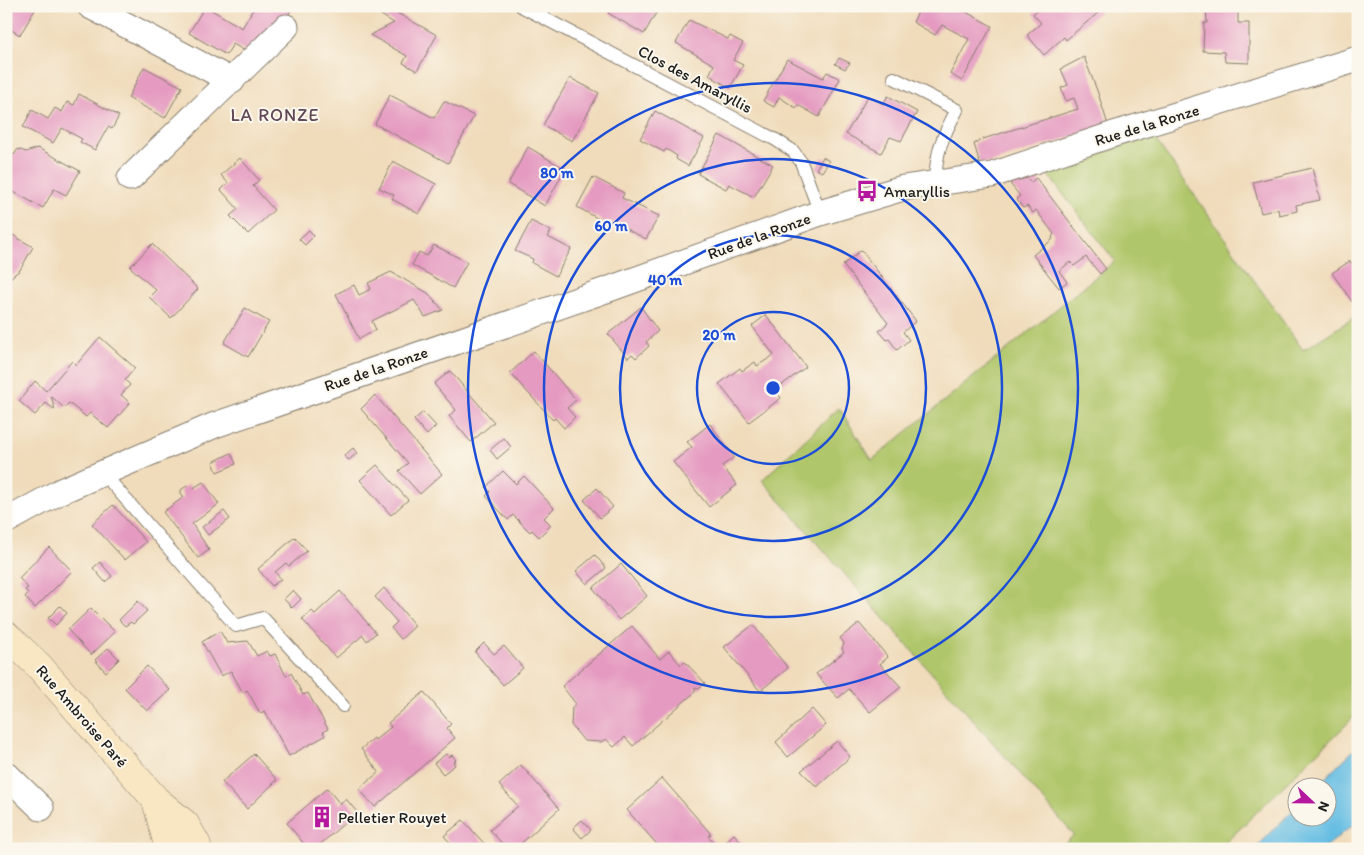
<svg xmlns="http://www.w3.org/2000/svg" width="1364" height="855" viewBox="0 0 1364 855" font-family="Itim,sans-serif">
	<rect width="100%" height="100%" fill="#fbf7ec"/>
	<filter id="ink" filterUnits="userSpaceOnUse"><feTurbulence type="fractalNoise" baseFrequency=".02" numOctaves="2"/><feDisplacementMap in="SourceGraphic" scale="10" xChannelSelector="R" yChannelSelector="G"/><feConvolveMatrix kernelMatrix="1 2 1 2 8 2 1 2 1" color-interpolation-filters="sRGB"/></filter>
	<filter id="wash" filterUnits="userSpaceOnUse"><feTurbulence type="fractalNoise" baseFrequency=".0096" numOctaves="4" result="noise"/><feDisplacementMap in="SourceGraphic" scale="20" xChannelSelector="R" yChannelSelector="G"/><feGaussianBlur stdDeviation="1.12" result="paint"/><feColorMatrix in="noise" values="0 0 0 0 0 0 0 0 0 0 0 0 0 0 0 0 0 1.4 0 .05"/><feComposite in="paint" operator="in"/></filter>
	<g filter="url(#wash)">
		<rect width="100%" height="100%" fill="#f0dcbb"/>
		<path fill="#b0c66a" stroke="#667143" d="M1153,136L1303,350L1358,315V713L1219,849H1059L1074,835L762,480L839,408L872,460L1115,261L1045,171Z"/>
		<path fill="#65bde3" stroke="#406c80" d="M1358,746V821L1323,849H1255L1296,807V818H1326V788L1316,787Z"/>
		<g id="blocks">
			<g fill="#e59bc1">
				<path d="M6,6H33L36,8L20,35L6,27Z"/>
				<path d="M205,6L242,28L255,6H293L285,21L249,53L233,44L226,55L189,33Z"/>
				<path d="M612,6H660L644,34L608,13Z"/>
				<path d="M814,6H826L824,11Z"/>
				<path d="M921,6H955L992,26L962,81L950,74L969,39L942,25L935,35L913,22Z"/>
				<path d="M1042,6H1106L1066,40L1064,37L1044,55L1027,35L1041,23L1033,14Z"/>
				<path d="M1206,6H1238V23H1249V63L1225,62L1224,52L1203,51L1204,23H1207Z"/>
				<path d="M386,7L437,35L417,71L403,63L407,56L370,35L394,23L381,15Z"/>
				<path d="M689,20L728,39L730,36L743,43L733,60L743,65L730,88L709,75L714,65L676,43Z"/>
				<path d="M1084,57L1098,93L1108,125L990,163L980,164L974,144L983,139L1078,109L1074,98L1066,101L1061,88L1068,85L1061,69Z"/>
				<path d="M839,58L850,63L845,69L835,64Z"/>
				<path d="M787,59L823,78L827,72L840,79L819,117L798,105L796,108L779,97L774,107L763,101Z"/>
				<path d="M144,67L182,87L165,118L128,98Z"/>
				<path d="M570,78L599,93L572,141L543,125Z"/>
				<path d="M79,94L119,116L112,129L108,127L95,150L80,142L82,139L62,128L53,143L23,127L32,110L48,119L55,108L62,112L67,102L74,105Z"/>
				<path d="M390,95L434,118L444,101L474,116L448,163L375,124Z"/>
				<path d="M868,96L883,104L888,96L917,112L901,141L890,137L881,153L846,134Z"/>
				<path d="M655,111L704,138L688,166L676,159L677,156L666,149L664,152L640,139Z"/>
				<path d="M719,135L773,165L754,197L729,184L726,189L698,174Z"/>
				<path d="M528,147L565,169L545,206L508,184Z"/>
				<path d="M38,148L80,171L66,195L54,189L43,208L6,188V151L14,155L18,149L26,152Z"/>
				<path d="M823,157L829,161L822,172L816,169Z"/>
				<path d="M240,158L259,180L253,186L274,210L248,234L230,216L238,209L221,190L228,183L221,175Z"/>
				<path d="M393,161L436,184L419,214L392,199L394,195L379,188Z"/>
				<path d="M1312,168L1320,200L1296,205L1297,211L1279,215L1278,209L1261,213L1253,182Z"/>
				<path d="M593,177L624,193L622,198L659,216L646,239L610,221L608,224L577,207Z"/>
				<path d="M1027,178L1031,182L1036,178L1106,269L1100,274L1086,257L1074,266L1070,262L1059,271L1067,282L1059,288L1033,255L1053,239L1052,237L1054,234L1036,210L1033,213L1027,206L1023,208L1016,199L1020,196L1011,185V182Z"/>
				<path d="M531,221L551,231L548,237L571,249L556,276L532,263L533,259L515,251Z"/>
				<path d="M309,230L314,236L305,245L299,239Z"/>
				<path d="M13,235L33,247L20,270L6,281V246Z"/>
				<path d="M152,244L198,289L171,318L149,297L156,290L130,267Z"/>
				<path d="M434,245L467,262L453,288L412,265L419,252L427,256Z"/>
				<path d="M861,250L916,321L903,332L909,340L897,350L889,339L887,340L879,331L888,323L843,265Z"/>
				<path d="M1358,259V299L1353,303L1332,273L1350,261L1352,264Z"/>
				<path d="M391,272L428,293L443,310L425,317L414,300L372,321L376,330L359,339L336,294L354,285L359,295L371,289L368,283Z"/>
				<path d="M641,307L658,331L646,342L649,346L636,358L632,354L628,358L608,334Z"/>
				<path d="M245,308L269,322L248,357L224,343Z"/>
				<path d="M766,315L806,367L775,390L781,398L749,422L719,384L740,368L742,371L755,362L757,366L774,355L752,326Z"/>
				<path d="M100,337L135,368L125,380L130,385L121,395L130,403L108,428L90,413L86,417L69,403L64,408L51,396L55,410L46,403L35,415L19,401L35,381L46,391L72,361L76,365Z"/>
				<path d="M534,351L576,400L567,408L575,417L564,428L555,418L553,420L510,373Z"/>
				<path d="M450,371L494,422L471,442L449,416L456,410L434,384Z"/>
				<path d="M375,395L442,474L420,494L399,471L408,463L361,409Z"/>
				<path d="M423,412L436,426L427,435L414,420Z"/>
				<path d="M710,424L734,457L722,466L737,485L709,507L673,462L692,447L687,442Z"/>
				<path d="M504,438L511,447L497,459L490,450Z"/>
				<path d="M353,448L357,453L349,460L344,456Z"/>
				<path d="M231,453L236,464L217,472L213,462Z"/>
				<path d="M377,465L408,500L391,515L360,480Z"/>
				<path d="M503,471L516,484L524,476L554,508L544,518L551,525L539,537L532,530L530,532L513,515L508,520L486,496L490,492L486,487Z"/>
				<path d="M203,482L219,504L192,524L209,550L198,558L163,512L184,497L181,493V490L188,485L192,489Z"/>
				<path d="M597,488L613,507L600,518L584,500Z"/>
				<path d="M113,505L146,542L125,560L92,524Z"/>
				<path d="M224,511L230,519L208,535L202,527Z"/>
				<path d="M295,537L307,551L289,566L286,563L275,572L281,579L272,586L258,569Z"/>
				<path d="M49,547L72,571L35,608L25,597L28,593L25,590L28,588L19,578Z"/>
				<path d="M595,555L606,568L587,584L576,571Z"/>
				<path d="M100,562L112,576L105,582L93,568Z"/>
				<path d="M621,564L647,596L619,620L593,588Z"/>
				<path d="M384,588L415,626L401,639L391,628L397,622L375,597Z"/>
				<path d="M293,590L301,599L292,608L284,599Z"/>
				<path d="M340,591L376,633L367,641L363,635L336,658L302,619L312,611L315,614Z"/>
				<path d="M138,601L147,611L133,624L131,622L125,626L119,620Z"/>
				<path d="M60,606L67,613L56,625L48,618Z"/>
				<path d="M91,608L115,632L91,655L68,630Z"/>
				<path d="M859,623L888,657L880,664L901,687L870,712L849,689L838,698L816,674L844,652L842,649L844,643L840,638Z"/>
				<path d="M753,625L788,668L760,691L724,647Z"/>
				<path d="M632,626L660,659L669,651L681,665L685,662L705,683L699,689L695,687V692L633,746L625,737L614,747L606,739L601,742L584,741L571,725L572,707L576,704L562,686Z"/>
				<path d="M220,631L227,643L248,641L257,656L267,651L270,656L275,654L286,676L291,673L303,695L308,693L328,729L323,732L325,736L289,756L265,711L260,713L247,690L243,693L231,671L221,676L202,642Z"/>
				<path d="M484,643L494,654L504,646L523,668L503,685L475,652Z"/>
				<path d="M108,648L119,659L106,672L95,660Z"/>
				<path d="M147,666L170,690L147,711L125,688Z"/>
				<path d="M424,692L451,724L447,728L455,738L375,807L359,789L379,772L361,749L374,738L375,740L391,727L388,723Z"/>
				<path d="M812,709L826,725L788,757L776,742Z"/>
				<path d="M837,741L850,757L817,787L801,771Z"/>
				<path d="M254,754L277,780L247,809L222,782Z"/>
				<path d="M446,754L449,757L452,755L456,760L453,762L455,765L443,774L434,763Z"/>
				<path d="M521,765L559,809L515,849H507L490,830L518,806L499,785Z"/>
				<path d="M662,778L711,834L708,836L719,848L734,834L747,849H661L627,810Z"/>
				<path d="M327,788L340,804L346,799L357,812L315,849H308L287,823Z"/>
				<path d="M463,820L489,849H456L444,836Z"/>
				<path d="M582,820L591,830L582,838L573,828Z"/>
			</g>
		</g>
	</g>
	<g filter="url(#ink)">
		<use href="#blocks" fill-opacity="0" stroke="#867c6c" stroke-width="1"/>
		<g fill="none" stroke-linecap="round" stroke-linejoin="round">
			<g stroke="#867c6c" stroke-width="14">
				<g id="lane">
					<path d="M521,6L776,140L793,151L801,162L820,213"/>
					<path d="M894,78L957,110C942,137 936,152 935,183"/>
					<path d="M103,473L236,626L263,618L343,706"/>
				</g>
			</g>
			<g stroke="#867c6c" stroke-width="27">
				<g id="street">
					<path d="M90,6L232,81"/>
					<path d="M130,178L286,27"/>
					<path d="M6,521L61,491L215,425L612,288L820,213L903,188L992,175L1111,135L1358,59"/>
					<path d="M6,774L41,808"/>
				</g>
			</g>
			<g stroke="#867c6c" stroke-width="29">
				<g id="secondary">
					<path d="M6,635L39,666L156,800L185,824L197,845"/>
					<path d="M156,800L169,849"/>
				</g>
			</g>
			<use href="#lane" stroke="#fff" stroke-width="12"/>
			<use href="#street" stroke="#fff" stroke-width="25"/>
			<use href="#secondary" stroke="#f9e7c3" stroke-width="28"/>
		</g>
	</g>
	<g fill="none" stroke="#1d4ed8" stroke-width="2.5">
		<circle cx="773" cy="388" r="76"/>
		<circle cx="773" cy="388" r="153"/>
		<circle cx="773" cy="388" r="229"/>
		<circle cx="773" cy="388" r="305"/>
	</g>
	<defs>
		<g id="bus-bare" transform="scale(1.725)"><path d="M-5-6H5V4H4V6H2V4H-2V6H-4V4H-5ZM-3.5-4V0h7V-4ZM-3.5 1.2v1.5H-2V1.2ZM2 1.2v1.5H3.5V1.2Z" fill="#b5179e" stroke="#fbf7ec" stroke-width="2.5" paint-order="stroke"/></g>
		<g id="building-bare" transform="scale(1.725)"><path d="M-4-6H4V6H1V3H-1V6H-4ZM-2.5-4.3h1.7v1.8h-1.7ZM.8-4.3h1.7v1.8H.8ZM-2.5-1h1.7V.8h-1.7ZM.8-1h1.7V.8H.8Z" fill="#b5179e" stroke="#fbf7ec" stroke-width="2.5" paint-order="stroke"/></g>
	</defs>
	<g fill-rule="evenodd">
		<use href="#bus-bare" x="867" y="191"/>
		<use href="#building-bare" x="322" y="817"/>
	</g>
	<g text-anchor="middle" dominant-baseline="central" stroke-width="4" stroke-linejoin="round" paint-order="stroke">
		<g font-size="16" fill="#1c1c1c" stroke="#fbf7ec">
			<text transform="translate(695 79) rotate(28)">Clos des Amaryllis</text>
			<text transform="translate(1147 125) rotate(-17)">Rue de la Ronze</text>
			<text transform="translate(759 236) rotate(-20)">Rue de la Ronze</text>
			<text transform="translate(376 369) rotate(-19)">Rue de la Ronze</text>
			<text transform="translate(82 716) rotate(49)">Rue Ambroise Paré</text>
		</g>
		<g font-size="16" fill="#1c1c1c" stroke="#fbf7ec" text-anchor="start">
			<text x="884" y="191">Amaryllis</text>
			<text x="338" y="817">Pelletier Rouyet</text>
		</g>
		<g font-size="18" letter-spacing="1" fill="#624856" stroke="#fbf7ec">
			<text x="275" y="115">LA RONZE</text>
		</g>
	</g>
	<circle cx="773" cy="388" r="8" fill="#1d4ed8" stroke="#fbf7ec" stroke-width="2.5"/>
	<g font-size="15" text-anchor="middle" font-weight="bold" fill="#1d4ed8" stroke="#fbf7ec" stroke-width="4" stroke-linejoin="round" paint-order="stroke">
		<text x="557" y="178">80 m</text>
		<text x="611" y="231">60 m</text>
		<text x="665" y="285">40 m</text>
		<text x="719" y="340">20 m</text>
	</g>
	<rect width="1364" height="855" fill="none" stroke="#fbf7ec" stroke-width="25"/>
	<g transform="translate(1312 802) rotate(112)"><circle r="24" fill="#fbf7ec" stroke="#a29f99"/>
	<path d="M0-4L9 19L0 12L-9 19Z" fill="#b5179e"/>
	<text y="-8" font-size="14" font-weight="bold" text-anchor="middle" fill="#1c1c1c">N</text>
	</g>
</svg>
